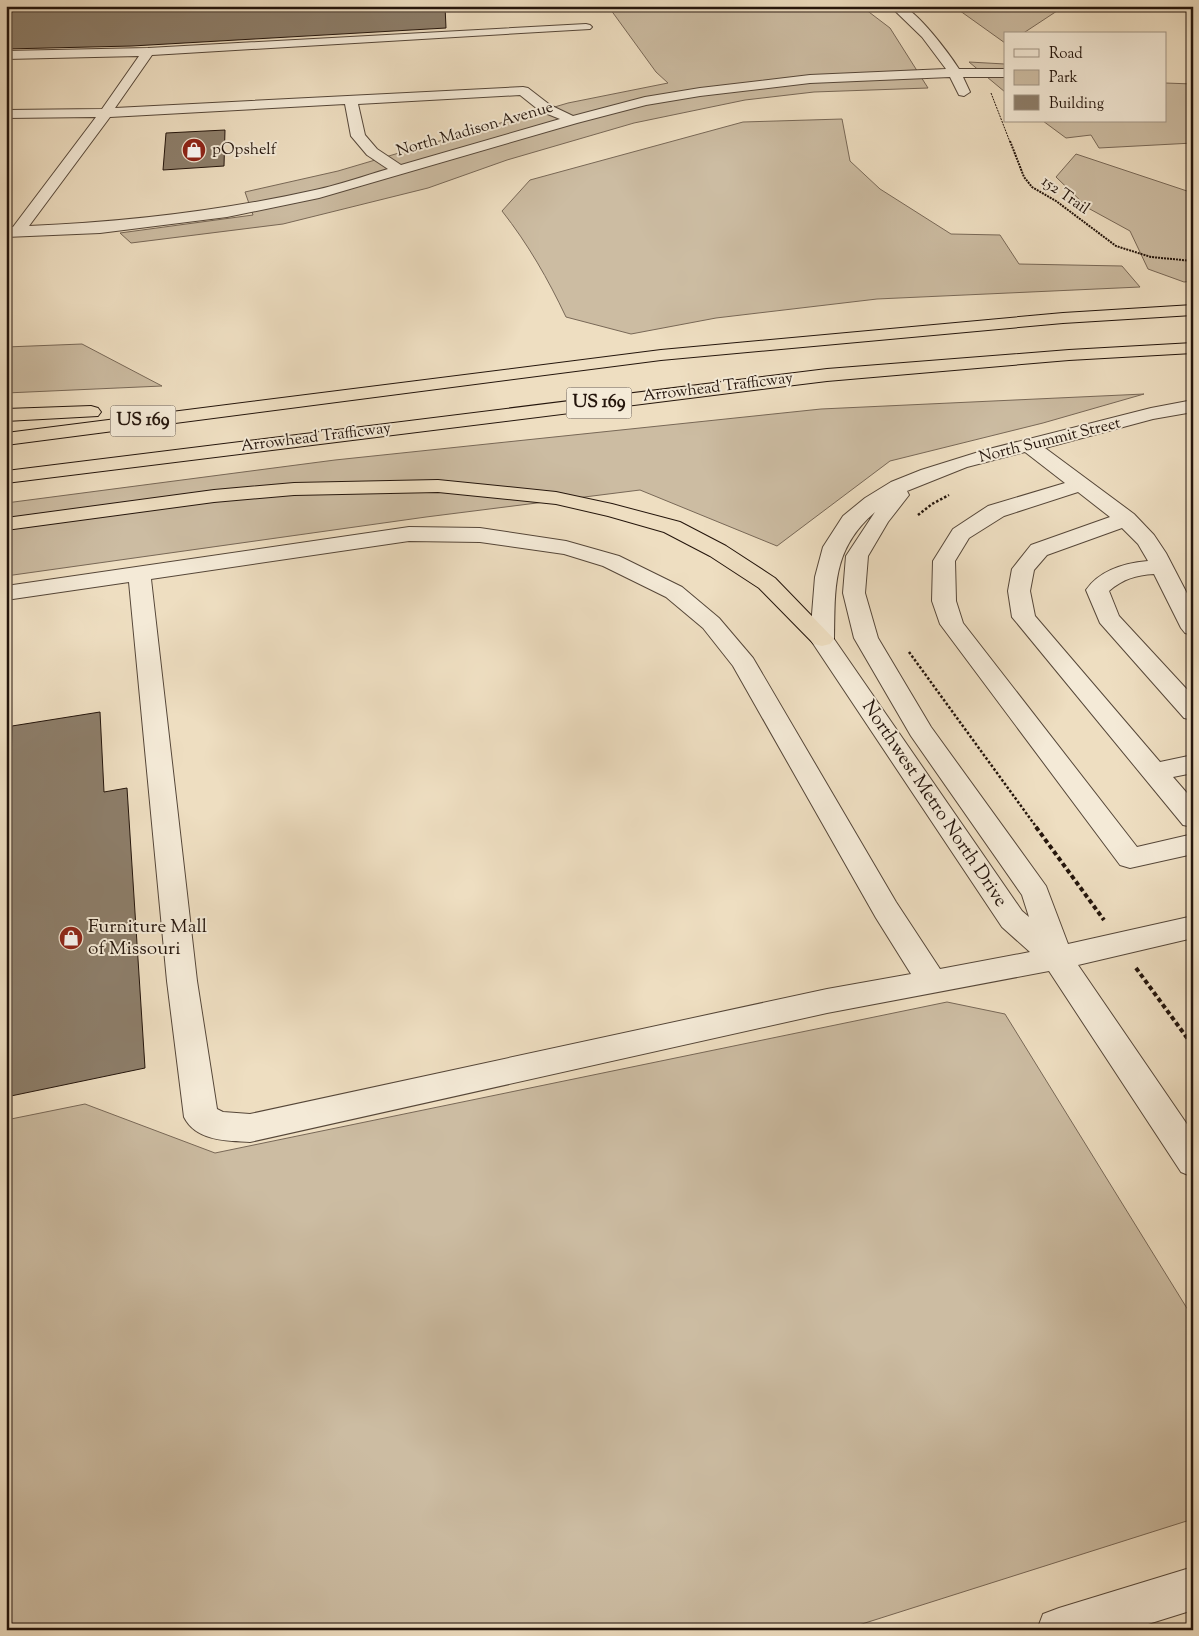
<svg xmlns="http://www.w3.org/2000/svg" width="1199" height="1636" viewBox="0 0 1199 1636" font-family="'Sorts Mill Goudy',serif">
	<rect width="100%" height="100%" fill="#eedec1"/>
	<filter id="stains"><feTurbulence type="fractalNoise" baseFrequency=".004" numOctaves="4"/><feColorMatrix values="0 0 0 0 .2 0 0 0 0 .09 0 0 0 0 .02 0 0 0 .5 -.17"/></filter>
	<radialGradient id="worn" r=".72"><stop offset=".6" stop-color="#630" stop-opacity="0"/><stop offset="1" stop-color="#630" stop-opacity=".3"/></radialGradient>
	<g fill="#ccbca2" stroke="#786857">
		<path d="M608,6H861L890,28L928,88L814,92L745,100L634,123L507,160L428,188L283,224L131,243L120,233L253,215L245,192L338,171L568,103L668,83L656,72Z"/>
		<path d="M966,6H1061L1060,9L1022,34H1005V43L956,8Z"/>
		<path d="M969,62L1005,64V92Z"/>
		<path d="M1165,83L1193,84V143L1099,148L1091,135L1066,138L1043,121H1165Z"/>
		<path d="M842,119L850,161L880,189L951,234L1000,235L1019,264L1122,266L1140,287L877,299L716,318L631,334L566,317C548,279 528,244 502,211L530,180L743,122Z"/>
		<path d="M1076,154L1193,193V281L1184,282L1148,269L1130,231L1088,208L1056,177Z"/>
		<path d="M82,344L162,386L6,393V347Z"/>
		<path d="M1144,394L1043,423L890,461L777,546L640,490L426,517L6,576V503L335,460L821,409Z"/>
		<path d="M947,1002L1005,1014L1193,1318V1519L843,1630H6V1120L85,1104L215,1153Z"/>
	</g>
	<g fill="#8d7e6a" stroke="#24150c">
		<path d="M257,6V9L315,6H445L446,28L132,46L6,49V7Z"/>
		<path d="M225,130L224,166L163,170L166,133Z"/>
		<path d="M100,712L104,792L127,788L145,1068L6,1097V809L10,808L12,726Z"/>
	</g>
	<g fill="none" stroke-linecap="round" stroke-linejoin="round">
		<g stroke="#564739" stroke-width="2">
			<g id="minor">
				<path d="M890,6C893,6 898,5 901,6C917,10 950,55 959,69H1005V77H963L970,92L964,96L959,95L950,77L810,83L700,96L646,105L577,123L319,198L227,217L100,233L6,237V227H13L96,117L6,118V110L102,109L139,56L6,59V51L148,48L586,24L590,25L592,27L590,29L152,55L115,108L523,87L528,88L550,105L573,116L645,97L700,88L810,75L946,69L922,37ZM520,95L540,111L560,119L401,165L377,149L365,135L358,104ZM345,104L351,136L367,155L388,169C364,176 339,185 315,190C221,211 125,222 29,226L110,117Z"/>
				<path d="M1193,400V412L1153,419L1045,448L1134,514L1154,535L1166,553L1193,605V635L1185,633L1181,628L1154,574C1136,575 1123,579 1109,591L1119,616L1193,696V720L1184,718L1100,623L1086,590C1100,570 1125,563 1148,561L1138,544L1122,528L1047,555L1034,570L1030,591L1035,616L1160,762L1193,755V773L1173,777L1193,800V827L1183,825L1012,617L1008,591L1012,569L1031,545L1110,517L1078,492L1004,516L969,538L955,561L956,601L963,623L1137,847L1193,834V854L1130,868L1120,865L940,624L932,601L933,561L953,529L988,506L1065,483L1025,452L967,467L907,491L909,495L888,522L868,556L865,593L878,638L931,727L1046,886L1068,944L1193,916V938L1078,965L1193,1133V1177L1181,1172L1049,971L827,1013L250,1142C227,1141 196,1141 184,1117L167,981L129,582L6,600V586L409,527L480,528L566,541L619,556L682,587L719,618L753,658L896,902L940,969L1030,952L1002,927L810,639L815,577L823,547L843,516L865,498L891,482L921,470L985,450L1151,408ZM875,512L846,556L843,593L854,638L911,736L1022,895L1029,917L1022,911L834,639C835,587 832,549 875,512ZM409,541L480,542L564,554L603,566L666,597L703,628L733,666L876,918L911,974L827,989L250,1114L223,1112L217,1109L197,981L151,579Z"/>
				<path d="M1193,1567V1610L1129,1630H1037L1043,1614L1059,1608Z"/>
			</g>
		</g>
		<g stroke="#24150c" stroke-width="2">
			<g id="highway">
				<path d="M1193,305V315L1063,323L661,360L6,445V433L661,350L1063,313Z"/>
				<path d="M1193,343V353L1069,360L827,381L6,483V471L827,369L1069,350Z"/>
				<path d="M91,406L98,408L101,412L98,416L6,421V409Z"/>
				<path d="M438,480L556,492L612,504L680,522L726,546L775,578L834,639L830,644L822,646L814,644L759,588L710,556L664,532L608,516L556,504L438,492L294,495L214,502L6,530V518L214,490L294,483Z"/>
			</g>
		</g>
		<path stroke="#24150c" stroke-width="1" stroke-dasharray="2 1" stroke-linecap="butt" d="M991,93L1010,142"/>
		<path stroke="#24150c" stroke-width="2" stroke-dasharray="2 1" stroke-linecap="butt" d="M1010,141L1024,177L1032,187L1056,201L1116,246L1151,257L1193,261"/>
		<g stroke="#24150c" stroke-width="2.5" stroke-dasharray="2.5 2" stroke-linecap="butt">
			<path d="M918,515L932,504L949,495"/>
			<path d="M909,652L1037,828"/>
		</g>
		<g stroke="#24150c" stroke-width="4" stroke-dasharray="4.5 3" stroke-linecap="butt">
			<path d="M1036,827L1104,920"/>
			<path d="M1136,968L1193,1046"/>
		</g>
		<use href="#minor" fill="#f4ead7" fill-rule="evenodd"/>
		<use href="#highway" fill="#eedec1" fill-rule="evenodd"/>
	</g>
	<defs>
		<g id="shop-disc" transform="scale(1.25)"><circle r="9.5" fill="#8f2418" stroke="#f4ead7"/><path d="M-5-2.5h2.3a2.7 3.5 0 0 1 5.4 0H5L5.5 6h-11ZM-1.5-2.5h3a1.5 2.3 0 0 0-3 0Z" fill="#fff"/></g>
	</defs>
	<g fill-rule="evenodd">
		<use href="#shop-disc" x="194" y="150"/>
		<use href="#shop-disc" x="71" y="938"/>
	</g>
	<g text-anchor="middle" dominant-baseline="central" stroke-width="4" stroke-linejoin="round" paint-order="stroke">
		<g font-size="16" fill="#24150c" stroke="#f4ead7">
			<text transform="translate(475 130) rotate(-16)">North Madison Avenue</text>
			<text transform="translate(1065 196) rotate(35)">152 Trail</text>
			<text transform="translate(718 388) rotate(-7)">Arrowhead Trafficway</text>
			<text transform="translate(316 438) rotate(-7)">Arrowhead Trafficway</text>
			<text transform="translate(1050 441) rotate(-14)">North Summit Street</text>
		</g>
		<g font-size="16" fill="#24150c" stroke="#f4ead7" text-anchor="start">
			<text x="212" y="150">pOpshelf</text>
		</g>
		<g fill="#f4ead7" stroke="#625549" stroke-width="1">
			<rect x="566.5" y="387.5" width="65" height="31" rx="4"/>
			<rect x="110.5" y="405.5" width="65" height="31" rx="4"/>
		</g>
		<g font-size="18" font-weight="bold" fill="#24150c">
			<text x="599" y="403">US 169</text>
			<text x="143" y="421">US 169</text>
		</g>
		<g font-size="19" fill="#24150c" stroke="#f4ead7">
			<text transform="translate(934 804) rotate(56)">Northwest Metro North Drive</text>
		</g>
		<g font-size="19" fill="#24150c" stroke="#f4ead7" text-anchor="start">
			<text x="88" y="927">Furniture Mall<tspan x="88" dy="22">of Missouri</tspan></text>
		</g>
	</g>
	<rect width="1199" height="1636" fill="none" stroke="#eedec1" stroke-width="25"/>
	<rect x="8" y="8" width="1184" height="1621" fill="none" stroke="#24150c" stroke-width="2.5"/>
	<rect x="12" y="12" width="1174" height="1611" fill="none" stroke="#24150c"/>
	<rect x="1004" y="32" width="162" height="90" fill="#f4ead7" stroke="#a19586"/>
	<rect x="1014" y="49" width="25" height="8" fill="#f4ead7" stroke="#a19586"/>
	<text x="1049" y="58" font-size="15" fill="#24150c">Road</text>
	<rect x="1014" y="70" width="25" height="15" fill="#ccbca2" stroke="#a19586"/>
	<text x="1049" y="82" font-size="15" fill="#24150c">Park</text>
	<rect x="1014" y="95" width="25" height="15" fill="#8d7e6a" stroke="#a19586"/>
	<text x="1049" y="108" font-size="15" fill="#24150c">Building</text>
	<rect width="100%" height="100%" filter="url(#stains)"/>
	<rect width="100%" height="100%" fill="url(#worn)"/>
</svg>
